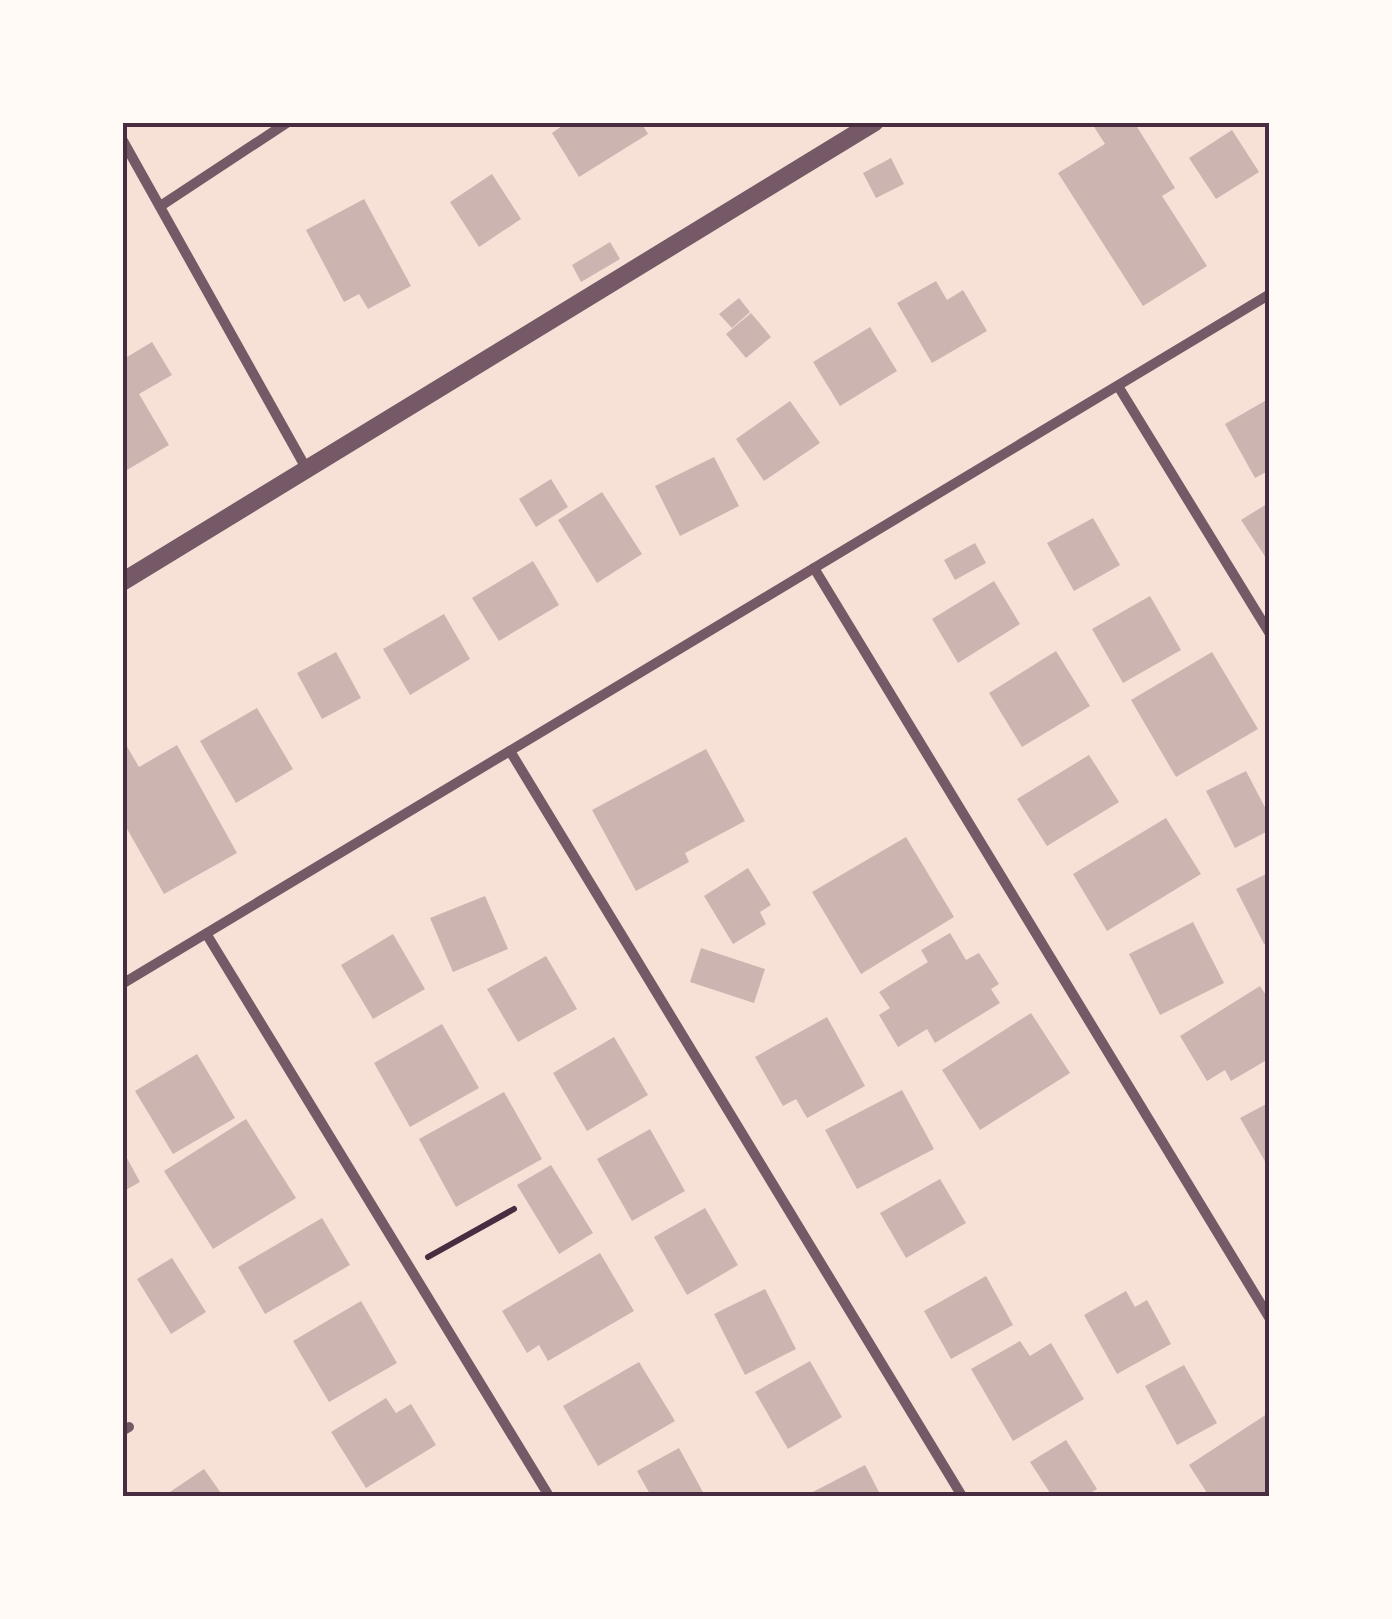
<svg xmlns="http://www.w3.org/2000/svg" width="1392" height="1619" viewBox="0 0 1392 1619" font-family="'Noto Sans',sans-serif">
	<rect width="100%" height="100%" fill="#f7e1d7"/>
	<g fill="#ccb4b1">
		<path d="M568,122H641L648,134L579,177L552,133Z"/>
		<path d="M1091,122H1134L1175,188L1162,196L1207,266L1143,306L1058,173L1105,144Z"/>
		<path d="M1232,130L1259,172L1216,199L1189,158Z"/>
		<path d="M891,158L904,184L876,198L863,173Z"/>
		<path d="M492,174L521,219L479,247L450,202Z"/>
		<path d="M364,199L411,286L368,309L359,294L344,302L306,230Z"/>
		<path d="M610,242L620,259L581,282L572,265Z"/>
		<path d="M936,281L947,300L963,290L987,331L932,363L897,303Z"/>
		<path d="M739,298L750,312L732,328L719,314Z"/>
		<path d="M751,313L771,337L746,358L726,334Z"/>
		<path d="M870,327L897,371L840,406L813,362Z"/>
		<path d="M152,342L172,375L139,394L169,445L122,473V360Z"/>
		<path d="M1270,398V470L1255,478L1225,424Z"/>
		<path d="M790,401L820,443L764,481L736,439Z"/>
		<path d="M714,457L739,506L680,536L655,486Z"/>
		<path d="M551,479L568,507L536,527L519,499Z"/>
		<path d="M602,492L642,554L597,583L558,520Z"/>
		<path d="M1270,502V564L1241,520Z"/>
		<path d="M1093,518L1120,565L1074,591L1047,543Z"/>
		<path d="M975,543L986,563L955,580L944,560Z"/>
		<path d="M533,561L559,605L499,641L472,598Z"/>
		<path d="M994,581L1020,624L958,663L932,619Z"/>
		<path d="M1150,596L1181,650L1123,683L1092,629Z"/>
		<path d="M444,614L470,659L410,695L383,649Z"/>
		<path d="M1056,651L1090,706L1022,747L989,693Z"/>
		<path d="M336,652L361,698L322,719L297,673Z"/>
		<path d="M1212,652L1258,729L1176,777L1131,700Z"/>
		<path d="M257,708L293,769L236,803L200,741Z"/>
		<path d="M122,738L139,767L177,745L237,853L164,894L122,820Z"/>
		<path d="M706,749L745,821L685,853L689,862L636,891L592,810Z"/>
		<path d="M1089,755L1119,802L1047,846L1017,799Z"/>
		<path d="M1246,771L1270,817V830L1235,848L1206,791Z"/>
		<path d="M1166,818L1201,874L1107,931L1073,874Z"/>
		<path d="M906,837L954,917L861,974L812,892Z"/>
		<path d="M748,868L771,905L760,912L766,924L733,944L704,896Z"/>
		<path d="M1270,872V942L1264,944L1236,889Z"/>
		<path d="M485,896L508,949L453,972L430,918Z"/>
		<path d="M1193,922L1224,983L1160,1015L1129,954Z"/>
		<path d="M950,933L966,960L979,953L999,984L991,989L1000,1003L935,1043L927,1029L898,1047L879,1015L890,1008L879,992L928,962L921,950Z"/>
		<path d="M393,934L425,989L373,1019L341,965Z"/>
		<path d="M701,948L765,969L754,1003L690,982Z"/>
		<path d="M546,956L577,1009L518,1042L487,989Z"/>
		<path d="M1260,986L1270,1001V1058L1231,1081L1225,1070L1207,1081L1180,1036Z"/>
		<path d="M1031,1013L1070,1073L980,1130L942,1070Z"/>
		<path d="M827,1017L865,1086L807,1118L796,1099L783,1106L755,1057Z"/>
		<path d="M442,1024L479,1088L410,1127L374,1063Z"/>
		<path d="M614,1037L648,1095L587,1131L553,1073Z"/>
		<path d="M197,1054L235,1118L173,1154L135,1091Z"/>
		<path d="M902,1090L934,1149L857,1189L825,1130Z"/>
		<path d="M504,1092L542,1159L456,1207L419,1139Z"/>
		<path d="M1270,1102V1170L1240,1118Z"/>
		<path d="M246,1119L296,1198L213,1249L164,1171Z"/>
		<path d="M650,1129L685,1191L632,1221L597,1159Z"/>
		<path d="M122,1149L140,1182L122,1192Z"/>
		<path d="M551,1165L593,1233L559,1254L517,1185Z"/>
		<path d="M940,1179L966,1223L906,1258L880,1213Z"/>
		<path d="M705,1208L738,1265L687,1295L654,1237Z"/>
		<path d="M322,1218L350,1265L265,1314L238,1267Z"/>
		<path d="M600,1253L634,1311L548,1361L539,1345L527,1353L502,1311Z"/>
		<path d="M172,1258L206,1312L171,1334L137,1279Z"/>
		<path d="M986,1276L1013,1325L951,1359L924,1311Z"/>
		<path d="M765,1289L796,1349L745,1375L714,1314Z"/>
		<path d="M1126,1291L1135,1307L1147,1300L1171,1344L1117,1374L1084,1315Z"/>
		<path d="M361,1301L397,1363L329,1402L293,1341Z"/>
		<path d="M1020,1341L1030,1356L1051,1343L1084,1399L1013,1441L971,1369Z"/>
		<path d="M810,1361L842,1417L788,1449L755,1392Z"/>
		<path d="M639,1362L675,1421L598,1466L563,1406Z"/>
		<path d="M1184,1365L1217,1423L1177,1445L1145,1386Z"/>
		<path d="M386,1398L396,1413L411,1404L436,1445L366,1488L331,1432Z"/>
		<path d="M1270,1412V1496H1209L1189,1465Z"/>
		<path d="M1066,1440L1097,1489L1085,1496H1052L1030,1462Z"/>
		<path d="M679,1448L705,1496H651L637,1471Z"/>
		<path d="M865,1465L881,1496H805Z"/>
		<path d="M204,1469L223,1496H164Z"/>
	</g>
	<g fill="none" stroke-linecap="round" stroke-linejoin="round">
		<path stroke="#4a2c40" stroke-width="6" d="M428,1257L514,1209"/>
		<g stroke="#755966" stroke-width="10">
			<path d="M122,139L306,468"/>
			<path d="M162,205L288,122"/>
			<path d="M1118,386L1270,634"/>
			<path d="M814,568L1270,1319"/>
			<path d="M510,751L962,1496"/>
			<path d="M207,935L549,1496"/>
			<path d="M122,984L1270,294"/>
			<path d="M122,1431L129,1427"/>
		</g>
		<path stroke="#755966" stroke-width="18" d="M122,582L875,122"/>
	</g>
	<rect width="1392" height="1619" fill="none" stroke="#fffaf5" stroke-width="250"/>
	<rect x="125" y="125" width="1142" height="1369" fill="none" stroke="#4a2c40" stroke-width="4"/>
</svg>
